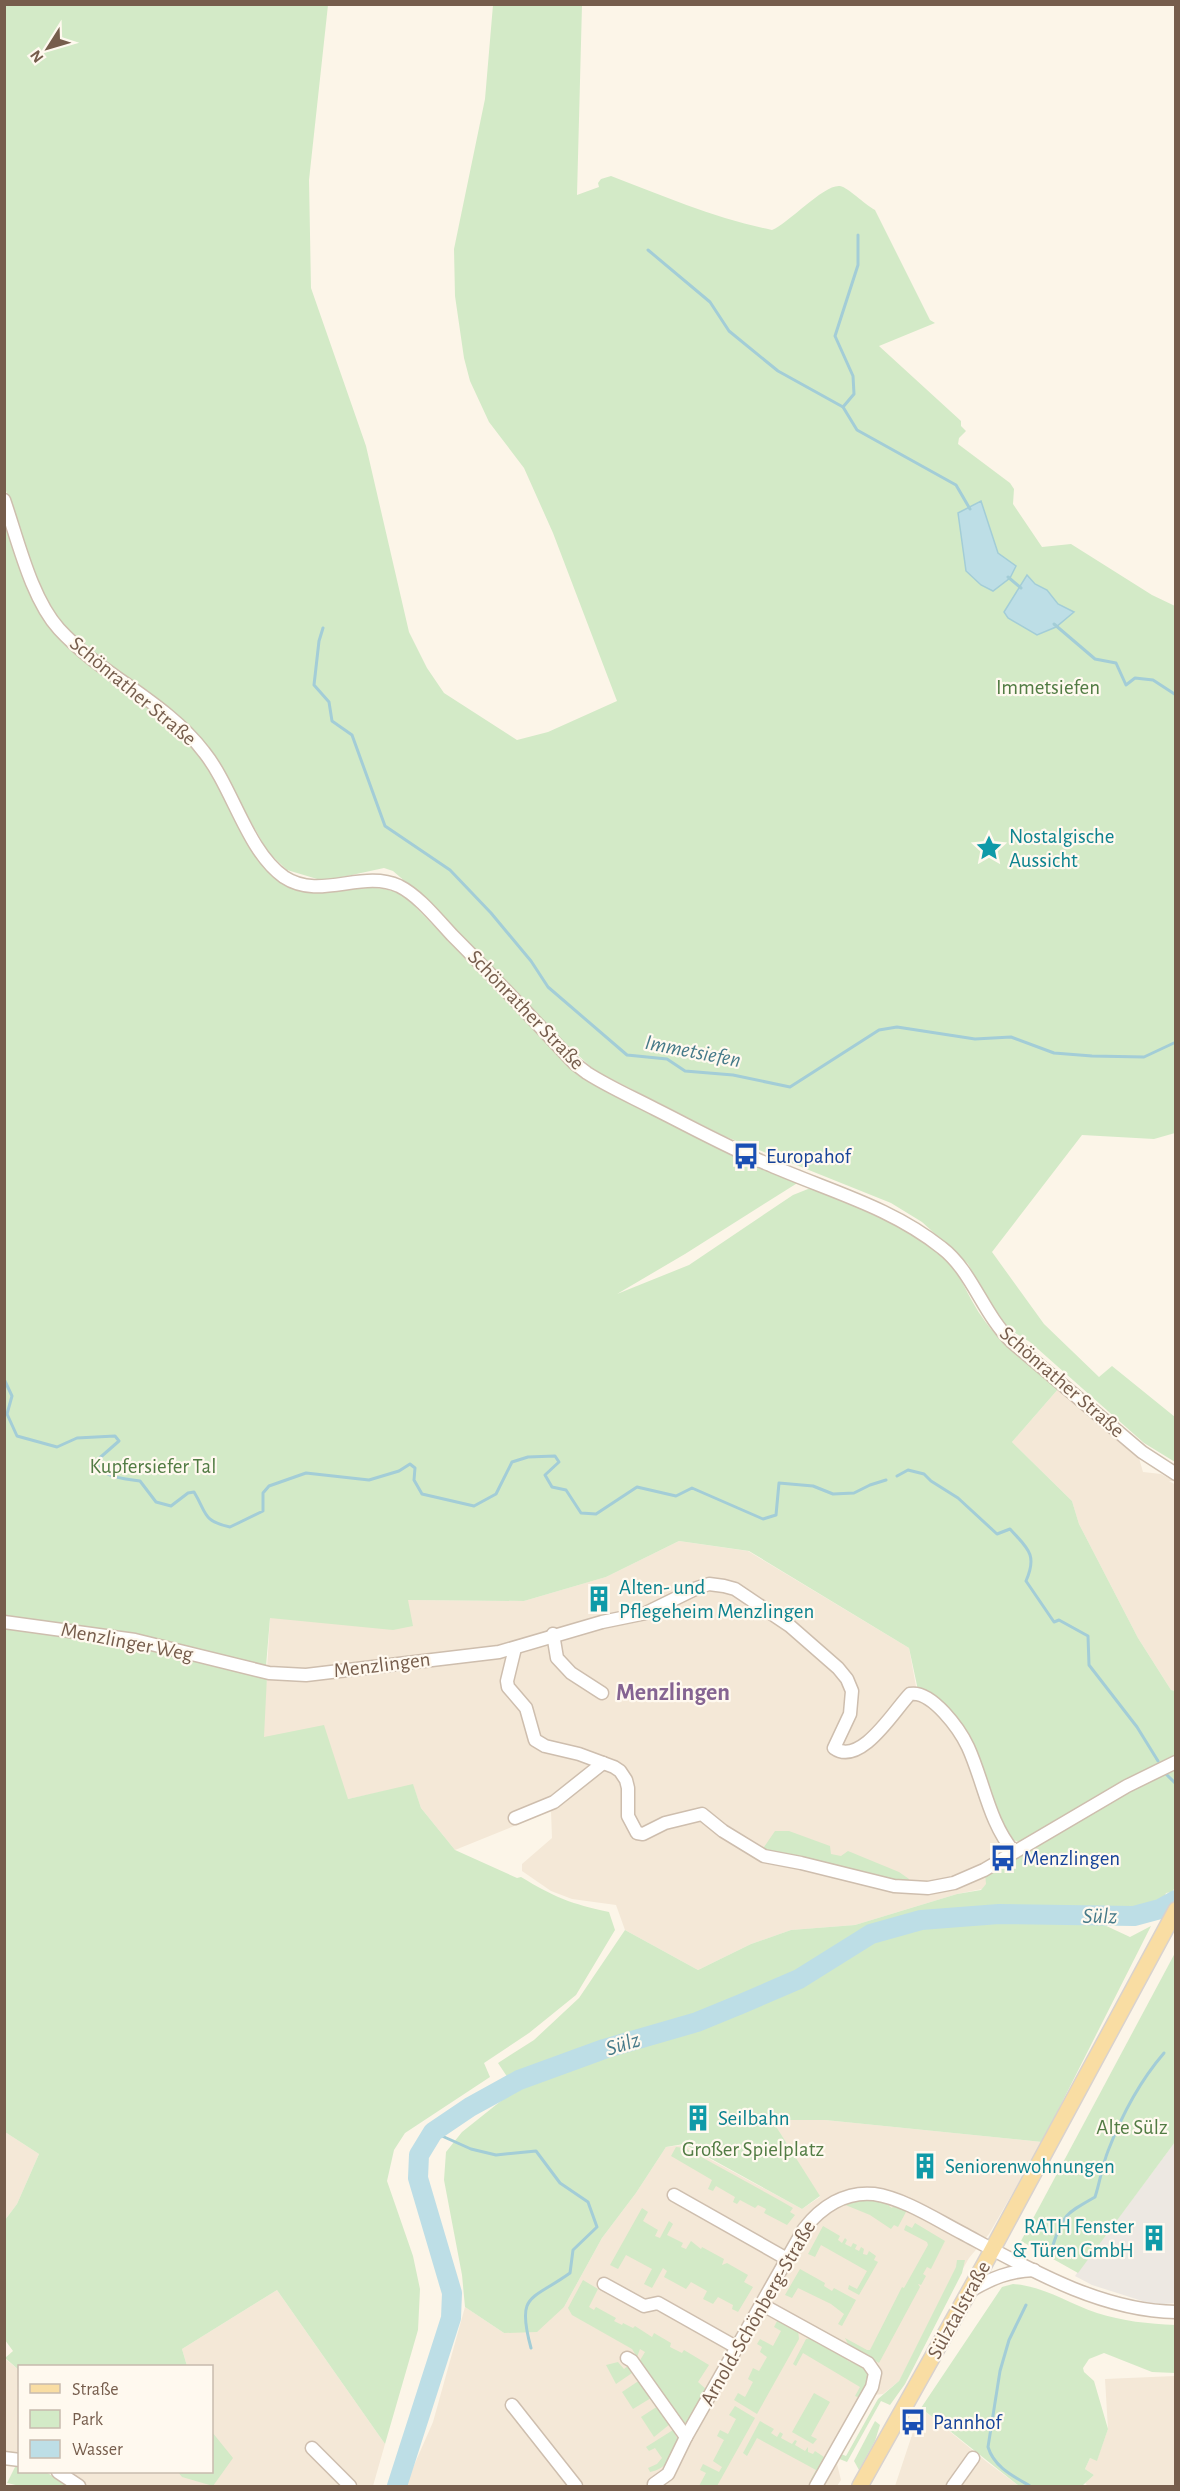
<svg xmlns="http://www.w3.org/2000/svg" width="1180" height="2491" viewBox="0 0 1180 2491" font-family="'Alegreya Sans',sans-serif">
	<rect width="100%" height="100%" fill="#fcf5e8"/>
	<g fill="#f4e8d7">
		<path d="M1059,1388L1139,1458L1143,1472L1161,1474L1174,1481H1169L1176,1485L1175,1691L1171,1690L1138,1638L1079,1524L1072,1501L1012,1442Z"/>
		<path d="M679,1541L748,1551L909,1648L917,1692L930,1700L963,1747L1000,1843L1010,1859L982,1889L957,1894L855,1925L791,1930L751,1944L698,1970L625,1930L616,1905L572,1899L551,1891L522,1871V1864L552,1838L551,1811L455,1850L421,1808L413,1785L348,1799L263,1738L270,1618L408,1600L524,1601L606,1577Z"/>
		<path d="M772,2120H825L1042,2142L989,2234L969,2258L899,2381L883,2394L873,2395L837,2464L841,2480L837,2486H405L433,2422L465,2307L504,2333L564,2307L602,2238L636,2193L666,2147L684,2145L802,2209L820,2197Z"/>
		<path d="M5,2132L39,2154L17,2204L5,2220Z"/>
		<path d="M277,2290L385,2444L373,2486H84L66,2472H212V2366H187L182,2349Z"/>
		<path d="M4,2358L19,2370V2456L5,2452Z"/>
		<path d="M1175,2376V2486H1088L1085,2483L1094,2475L1085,2469L1090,2458L1097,2460L1108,2429L1105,2379Z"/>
		<path d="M921,2408L987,2462L1019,2486H895Z"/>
	</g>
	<path fill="#ede8e2" d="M1175,2142V2303L1155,2305L1092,2285L1075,2276Z"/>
	<g fill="#d3eac7">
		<path d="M4,5H328L309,180L311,288L366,446L409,632L427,668L444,693L517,740L548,732L617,701L553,533L524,468L489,422L470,381L464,358L455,296L454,249L485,99L493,5H582L577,195L599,187L598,183L601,179L611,176C663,196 717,219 772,230C789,223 824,184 840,186C849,188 864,204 875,210L930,320L935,323L879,346L961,421V426L966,431L959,438L958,444L1010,483L1014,489L1013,504L1042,547L1071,544L1152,595L1175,606V1133L1154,1139L1082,1135L992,1252L1044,1324L1099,1377L1112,1366L1175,1417V1462L1144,1443L1030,1342L1002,1325L968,1264L922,1222L891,1203L724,1136L594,1070L543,1022L421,895L393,871L384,868L324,881L287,870L268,852L208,746L143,690L76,640L55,613L38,583L5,488Z"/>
		<path d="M4,515L36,601L188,743L211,770L239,819L300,890C338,899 363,878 404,895L566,1062L799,1182L685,1254L617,1294L689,1265L793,1195L813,1187C856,1206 902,1222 939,1252C959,1269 967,1296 982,1317C1001,1346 1033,1366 1059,1388L1012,1442L1072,1501L1079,1524L1138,1638L1171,1690L1175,1691V1757L1148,1768L1032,1839C1026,1841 1020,1844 1014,1840C1004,1835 999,1819 995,1810C981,1775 958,1697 918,1690L909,1648L749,1551L679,1541L606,1577L524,1601L408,1600L413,1626L393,1630L270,1618L266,1666L136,1634L5,1616Z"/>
		<path d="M4,1628L133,1644L267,1676L264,1737L324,1725L348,1799L413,1784L421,1808L455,1850L517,1878L521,1877C554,1897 571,1904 609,1912L615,1930L576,1995L529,2033L484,2063L490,2077L405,2133L394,2150L387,2181L413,2256L420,2289L418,2330L385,2444L277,2290L182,2349L187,2366H20L19,2370L5,2358L13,2351L5,2340V2220L17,2204L39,2154L5,2132Z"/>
		<path d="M1175,1768L1176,1886L1172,1892L1166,1893L1160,1909H1070L1130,1937L1151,1926L1042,2142L825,2120H772L820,2196L802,2209L684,2144L666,2147L636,2193L602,2238L564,2307L537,2332L504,2333L465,2307L462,2275L444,2180L446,2152L462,2132L511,2093L508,2078L498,2063L534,2040L579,1998L625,1930L698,1970L751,1944L791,1930L855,1925L957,1894L981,1890L986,1884L985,1872L1131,1790Z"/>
		<path d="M775,1831H789L830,1846L831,1854L841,1856L848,1851L899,1872L909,1879V1885L762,1850Z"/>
		<path d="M1175,1953V2142L1078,2273L1021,2241Z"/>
		<path d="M676,2147L685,2148L781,2201L793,2208L790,2212L795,2215L787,2225L764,2213L766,2209L758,2205L755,2208L740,2200L737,2204L733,2202L735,2197L716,2186L713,2191L708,2189L712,2180L671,2156Z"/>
		<path d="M857,2200H877L890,2203L889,2206L892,2208L894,2205L907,2210L898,2227L894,2225L891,2229L870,2215L843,2204Z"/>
		<path d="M642,2208L648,2212L643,2221L658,2230L655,2236L660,2238L669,2221L673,2224L667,2235L683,2243L681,2247L686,2249L691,2241L701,2249L702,2247L724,2259L722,2265L727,2263L748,2275L744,2282L753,2287L738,2312L732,2309L733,2305L718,2297L713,2304L703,2299L707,2291L691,2282L686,2289L664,2277L667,2271L663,2268L652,2288L644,2284L652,2269L626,2255L618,2269L610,2265Z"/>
		<path d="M915,2223L945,2241L931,2269L927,2267L923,2274L926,2276L921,2285L918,2284L920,2287L879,2363L849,2346L845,2338L867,2350H870L902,2287L904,2288L928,2245L927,2242L904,2230L906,2225L912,2228Z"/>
		<path d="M823,2226L840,2236L838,2240L842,2243L845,2238L847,2240L845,2244L851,2247L853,2243L857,2245L855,2249L859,2251L861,2247L864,2249L863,2254L867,2255L869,2251L876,2256L874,2260L878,2262L859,2295L848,2289L849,2285L857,2289L867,2271L821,2245L815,2257L808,2254Z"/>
		<path d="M957,2260H965L962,2273L905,2384L890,2405L881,2401L847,2462L837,2458L841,2454L846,2456L878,2399L899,2381L956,2267Z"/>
		<path d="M800,2269L825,2283L824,2286L832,2291L834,2288L856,2300L842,2326L838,2324L844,2314L831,2304L798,2288L792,2298L785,2295Z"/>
		<path d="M583,2280L598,2289L589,2307L594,2310L596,2307L616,2318L614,2321L622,2325L623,2323L633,2328L635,2326L652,2337L654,2333L671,2343L670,2347L682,2353L684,2350L709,2365L698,2382L707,2390L688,2423L681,2422L639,2362L645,2352L640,2349L637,2357L632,2349L572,2315L568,2308Z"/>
		<path d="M1013,2284C1043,2286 1068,2303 1097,2313C1122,2321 1149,2324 1175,2325V2373L1152,2372L1104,2353L1089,2359L1083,2368L1084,2372L1094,2381L1108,2429L1097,2461L1090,2458L1085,2469L1094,2475L1082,2486H1019L921,2408L1002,2287Z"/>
		<path d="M778,2319L798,2330L799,2339L757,2414L734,2400L738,2393L745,2397L753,2382L748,2379L753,2368L759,2371L767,2357L760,2352L762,2347L757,2344L760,2339L773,2346L781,2331L774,2327Z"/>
		<path d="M811,2338L849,2357L847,2360L850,2362L852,2359L868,2368L870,2379L860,2398L855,2396L860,2387L803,2353L796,2366L793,2364L806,2339Z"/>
		<path d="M618,2362L624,2369L630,2364L635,2371L616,2384L606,2365Z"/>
		<path d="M640,2380L651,2398L633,2409L622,2392Z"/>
		<path d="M814,2393L830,2402L811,2436L817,2439L813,2444L792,2432Z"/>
		<path d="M658,2406L670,2424L654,2437L641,2417Z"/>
		<path d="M735,2406L755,2418L717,2486H699L706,2473L700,2470L703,2464L719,2472L722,2467L713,2461L724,2440L717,2436L720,2430L728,2434L736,2419L729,2415Z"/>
		<path d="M760,2421L774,2429L771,2433L777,2437L780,2432L783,2434L781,2438L792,2444L795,2440L797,2441L795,2445L805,2451L808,2447V2452L813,2454L815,2451L824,2457L823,2460L826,2461L815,2480L811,2479L816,2470L757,2438L747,2456L743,2453Z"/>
		<path d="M875,2421L880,2425L875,2441L859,2470L854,2461Z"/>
		<path d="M673,2430L679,2442C672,2456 667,2469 650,2472L648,2468L657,2464L662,2458L655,2448L649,2451L646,2447Z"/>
		<path d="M212,2432L233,2458L213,2486L182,2477L178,2472H212Z"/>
		<path d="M16,2465H19L20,2472H46L68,2486H20L7,2483Z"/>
	</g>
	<g fill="#bddee6" stroke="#a3cdd7" stroke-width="1.5">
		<path d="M981,501L998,553L1016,566L1010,578L993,591L981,585L966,571L958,513Z"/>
		<path d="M1027,575L1035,584L1047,590L1058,604L1074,612L1056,627L1037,635L1008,618L1004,612Z"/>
	</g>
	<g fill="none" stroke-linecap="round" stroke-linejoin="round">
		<g stroke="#a3cdd7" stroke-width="3">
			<path d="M648,250L710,302L729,331L778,371L843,407L857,430L956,485L970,509"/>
			<path d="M843,407L854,394L853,376L835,336L858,265V235"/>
			<path d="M1008,577L1021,588"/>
			<path d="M1054,624L1095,659L1116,663L1126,685L1135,678L1153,680L1176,695"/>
			<path d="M323,628L319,641L314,685L329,702L332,721L352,735L385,826L450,870L491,913L531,961L548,987L627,1055L667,1059L685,1071L733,1075L790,1087L879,1030L897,1027L975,1039L1011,1037L1054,1053L1092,1056L1144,1057L1176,1042"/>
			<path d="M4,1379L12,1396L7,1414L17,1436L57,1447L77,1438L115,1436L119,1441L95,1462C105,1479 122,1478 140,1481L156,1502L171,1506L188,1493L194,1492C207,1513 202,1521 230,1527L263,1511V1493L269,1486L306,1473L369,1480L399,1471L410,1464L415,1468L414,1480L422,1494L474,1506L496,1494L512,1462L528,1457L555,1456L559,1462L545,1475L552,1487L566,1490L581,1513L596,1514L637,1487L676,1496L692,1488L763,1519L776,1515L779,1483L813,1486L833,1494L854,1493L870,1485L886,1480"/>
			<path d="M897,1476L908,1470L924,1474L931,1481L958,1498L997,1534L1010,1529C1027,1548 1038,1554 1026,1581L1054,1622L1059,1620L1088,1636L1089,1665L1137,1727L1158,1761"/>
			<path d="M1166,1774L1176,1784"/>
			<path d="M433,2132L471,2149L496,2155L536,2151L560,2183L588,2202L597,2227L573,2250L570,2273C531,2301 516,2293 531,2348"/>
			<path d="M1053,2245C1063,2214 1067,2213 1095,2197C1100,2182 1102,2166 1108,2151C1121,2117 1140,2081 1164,2053"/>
			<path d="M1026,2305L1009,2340L1000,2371L988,2447C994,2467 1013,2476 1030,2486"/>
		</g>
		<path stroke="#bddee6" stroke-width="20" d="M397,2486L451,2318L452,2293L418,2178L419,2155L433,2132L470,2107L519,2080L604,2049L697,2022L741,2004L799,1979L871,1934L921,1920L999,1914L1134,1916L1160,1909L1176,1900"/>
		<g stroke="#cebeae" stroke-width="15">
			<g id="minor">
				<path d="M4,500C18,540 31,598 59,629C102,676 165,701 204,752C233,788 247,851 284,877C320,901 362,869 399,886C419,896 437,919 452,935C494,977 534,1020 574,1063L587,1073C609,1087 632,1097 655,1109C693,1128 731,1149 770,1165C829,1191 891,1207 942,1248C972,1271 983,1314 1012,1342L1142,1452L1176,1474"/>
				<path d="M4,1622L135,1640L269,1673L306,1675L499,1652L602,1622L646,1613L697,1588L709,1584L724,1586L735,1589L790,1626L838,1668L847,1679L852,1691L850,1714L834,1748C861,1767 895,1709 910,1694C932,1690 960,1730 968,1747C984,1782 989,1823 1014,1852"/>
				<path d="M553,1634L557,1658L571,1673L602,1693"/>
				<path d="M515,1648L507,1681L508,1687L526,1708L535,1740L545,1746L579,1754L614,1767L620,1771L626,1780L628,1788V1816L637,1833L643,1834L665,1823L702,1814L723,1831L764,1856L801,1863L894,1886L928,1888L954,1883L984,1870L1127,1786L1176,1762"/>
				<path d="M515,1818L554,1802L603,1763"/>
				<path d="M674,2195L787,2259"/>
				<path d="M604,2284L644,2306L658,2303L736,2347"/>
				<path d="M970,2291C992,2278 1009,2271 1034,2270"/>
				<path d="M761,2304L868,2363L875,2373L872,2387L816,2486"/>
				<path d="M627,2358L632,2361L686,2437"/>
				<path d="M512,2405L576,2486"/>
				<path d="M312,2448L350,2486"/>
				<path d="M4,2458L20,2460"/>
				<path d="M58,2472L79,2486"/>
				<path d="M654,2486V2484L668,2474L686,2437L804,2229C821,2207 845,2191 874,2194C903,2198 937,2220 962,2233C1027,2268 1100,2311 1176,2312"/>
				<path d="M953,2486L973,2458"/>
			</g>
		</g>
		<g stroke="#d9d2cd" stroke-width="18">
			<path id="major" d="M860,2486L984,2265L1176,1910"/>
		</g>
		<use href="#minor" stroke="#fff" stroke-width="12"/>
		<use href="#major" stroke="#f9dda3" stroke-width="15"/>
	</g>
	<defs>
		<g id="sight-bare" transform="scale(2.07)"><path d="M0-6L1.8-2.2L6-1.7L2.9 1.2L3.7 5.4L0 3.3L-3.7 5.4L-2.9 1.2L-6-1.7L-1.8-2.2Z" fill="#0f9aa8" stroke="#fff9ef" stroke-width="2.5" paint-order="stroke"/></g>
		<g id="bus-bare" transform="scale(2.07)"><path d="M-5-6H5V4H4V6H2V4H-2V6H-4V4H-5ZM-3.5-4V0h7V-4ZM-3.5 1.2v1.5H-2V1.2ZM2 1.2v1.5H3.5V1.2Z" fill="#1a4fb4" stroke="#fff9ef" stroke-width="2.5" paint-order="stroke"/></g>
		<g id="building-bare" transform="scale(2.07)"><path d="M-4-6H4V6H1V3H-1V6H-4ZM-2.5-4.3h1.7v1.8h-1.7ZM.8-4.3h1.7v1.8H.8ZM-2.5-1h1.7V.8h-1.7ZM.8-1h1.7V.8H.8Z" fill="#0f9aa8" stroke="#fff9ef" stroke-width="2.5" paint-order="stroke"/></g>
	</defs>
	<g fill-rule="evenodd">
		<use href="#sight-bare" x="989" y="848"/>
		<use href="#bus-bare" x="746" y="1156"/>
		<use href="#building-bare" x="599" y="1599"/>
		<use href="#bus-bare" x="1003" y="1858"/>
		<use href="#building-bare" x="698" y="2118"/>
		<use href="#building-bare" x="925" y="2166"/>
		<use href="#building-bare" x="1154" y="2238"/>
		<use href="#bus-bare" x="913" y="2422"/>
	</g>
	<g text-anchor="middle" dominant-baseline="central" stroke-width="4.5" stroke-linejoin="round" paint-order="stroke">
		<g font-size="21" fill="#527c44" stroke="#fff9ef">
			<text x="1048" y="687">Immetsiefen</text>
			<text x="153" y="1466">Kupfersiefer Tal</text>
			<text x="1132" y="2127">Alte Sülz</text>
			<text x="753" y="2149">Großer Spielplatz</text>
		</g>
		<g font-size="21" fill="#765d4c" stroke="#fff9ef">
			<text transform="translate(133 691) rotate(40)">Schönrather Straße</text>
			<text transform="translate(526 1010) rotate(46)">Schönrather Straße</text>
			<text transform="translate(1062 1382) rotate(41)">Schönrather Straße</text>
			<text transform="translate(127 1642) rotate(11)">Menzlinger Weg</text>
			<text transform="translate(382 1665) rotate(-7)">Menzlingen</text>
			<text transform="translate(959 2310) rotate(-61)">Sülztalstraße</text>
			<text transform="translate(758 2313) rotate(-60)">Arnold-Schönberg-Straße</text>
		</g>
		<g font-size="21" fill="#0d838f" stroke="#fff9ef" text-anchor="start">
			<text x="1009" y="836">Nostalgische<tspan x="1009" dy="24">Aussicht</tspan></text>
			<text x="619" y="1587">Alten- und<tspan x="619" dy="24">Pflegeheim Menzlingen</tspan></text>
			<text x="718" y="2118">Seilbahn</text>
			<text x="945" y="2166">Seniorenwohnungen</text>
			<text x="1134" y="2226" text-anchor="end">RATH Fenster<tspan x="1134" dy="24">&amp; Türen GmbH</tspan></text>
		</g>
		<g font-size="21" fill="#164399" stroke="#fff9ef" text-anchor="start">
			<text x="766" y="1156">Europahof</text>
			<text x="1023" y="1858">Menzlingen</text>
			<text x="933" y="2422">Pannhof</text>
		</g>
		<g font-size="22" font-style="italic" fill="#467a89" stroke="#fff9ef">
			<text transform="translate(693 1051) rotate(11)">Immetsiefen</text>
			<text transform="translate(1100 1916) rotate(1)">Sülz</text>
			<text transform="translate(623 2044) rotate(-17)">Sülz</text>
		</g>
		<g font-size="24" font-weight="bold" fill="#856492" stroke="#fff9ef">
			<text x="673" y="1693">Menzlingen</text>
		</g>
	</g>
	<rect width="1180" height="2491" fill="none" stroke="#765d4c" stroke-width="12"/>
	<rect x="18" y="2365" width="195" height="108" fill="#fff9ef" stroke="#c8bbae" stroke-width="1.5"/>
	<rect x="30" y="2384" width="30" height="9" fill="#f9dda3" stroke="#c8bbae" stroke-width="1.5"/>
	<text x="72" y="2395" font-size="18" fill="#765d4c">Straße</text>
	<rect x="30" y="2410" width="30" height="18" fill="#d3eac7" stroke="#c8bbae" stroke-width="1.5"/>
	<text x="72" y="2425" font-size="18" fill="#765d4c">Park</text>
	<rect x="30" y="2440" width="30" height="18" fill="#bddee6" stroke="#c8bbae" stroke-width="1.5"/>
	<text x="72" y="2455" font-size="18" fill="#765d4c">Wasser</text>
	<g transform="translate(48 48) rotate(233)" stroke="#fff9ef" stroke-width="4.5" paint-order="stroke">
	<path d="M0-4.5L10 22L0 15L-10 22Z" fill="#765d4c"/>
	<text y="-9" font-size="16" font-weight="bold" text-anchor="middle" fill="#765d4c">N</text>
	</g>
</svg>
